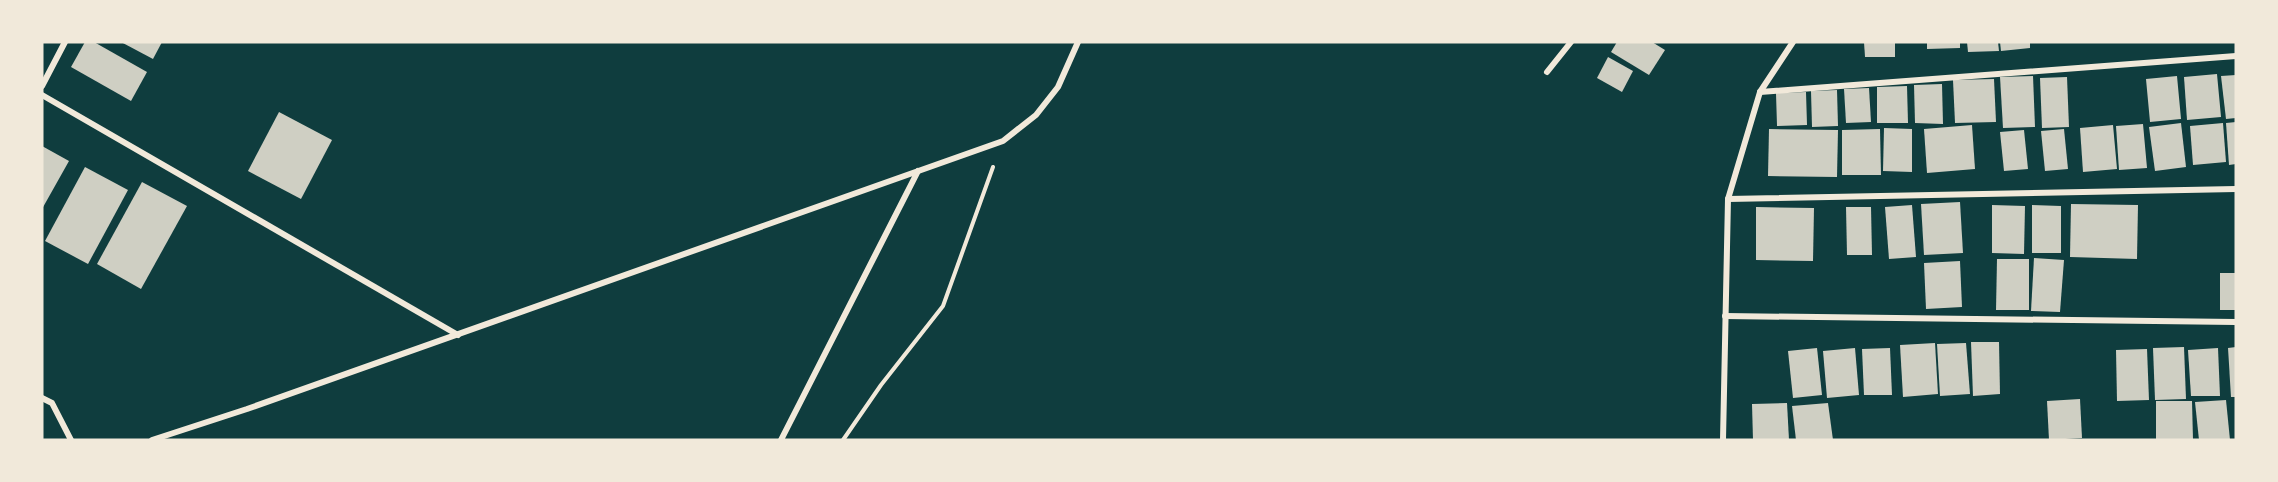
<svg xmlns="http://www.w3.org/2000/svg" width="2278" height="482" viewBox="0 0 2278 482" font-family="Raleway,sans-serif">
	<rect width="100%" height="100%" fill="#0f3d3e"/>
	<g fill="#cfcfc3">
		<path d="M85,42H94L147,72L131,101L71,67Z"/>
		<path d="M121,42H162L153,59Z"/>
		<path d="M1617,42H1652L1665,50L1649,75L1611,52Z"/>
		<path d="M1864,42H1895V57H1865Z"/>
		<path d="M1927,42H1960V48L1927,49Z"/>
		<path d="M1967,42H1998L1999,51L1968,52Z"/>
		<path d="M2000,42H2030V48L2001,51Z"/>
		<path d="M1608,57L1633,71L1622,92L1597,78Z"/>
		<path d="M2217,74L2221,117L2187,120L2184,77Z"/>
		<path d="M2236,75V118L2226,119L2221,76Z"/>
		<path d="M2033,76L2035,127L2003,128L2000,77Z"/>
		<path d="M2177,76L2181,119L2150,122L2146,79Z"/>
		<path d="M2067,77L2069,127L2042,128L2040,78Z"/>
		<path d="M1994,79L1996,122L1955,123L1953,80Z"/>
		<path d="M1942,84L1943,124L1915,123L1914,85Z"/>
		<path d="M1907,86L1908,123H1877V87Z"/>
		<path d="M1869,88L1871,122L1846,123L1844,89Z"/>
		<path d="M1837,90L1838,126L1812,127L1811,91Z"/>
		<path d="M1806,92L1807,125L1777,126L1776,93Z"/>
		<path d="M279,112L332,140L301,199L248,171Z"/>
		<path d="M2236,122V164L2229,165L2226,123Z"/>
		<path d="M2181,123L2186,167L2155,171L2149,127Z"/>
		<path d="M2223,123L2226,162L2193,165L2190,126Z"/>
		<path d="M2143,124L2147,168L2119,170L2116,126Z"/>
		<path d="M1972,125L1975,169L1927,173L1924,129Z"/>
		<path d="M2113,125L2117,169L2083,172L2080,128Z"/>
		<path d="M1884,128L1912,129V172L1883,171Z"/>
		<path d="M1769,129L1838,130L1837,177L1768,176Z"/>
		<path d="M1880,129L1881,175H1842V130Z"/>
		<path d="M2064,129L2068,169L2045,171L2041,131Z"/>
		<path d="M2024,130L2028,169L2004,171L2000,132Z"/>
		<path d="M42,146L69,161L42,209Z"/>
		<path d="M85,167L128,190L88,264L45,241Z"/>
		<path d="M142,182L187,206L141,289L97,264Z"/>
		<path d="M1960,202L1963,253L1924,255L1921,204Z"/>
		<path d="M2071,204L2138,205L2137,259L2070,257Z"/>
		<path d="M1912,205L1916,257L1889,259L1885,207Z"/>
		<path d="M1992,205L2025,206L2024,254L1992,253Z"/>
		<path d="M2032,205L2061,206V253H2032Z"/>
		<path d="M1756,207L1814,208L1813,261L1756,260Z"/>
		<path d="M1846,207H1871L1872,255H1847Z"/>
		<path d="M2034,258L2064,260L2060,312L2031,311Z"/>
		<path d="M1997,259H2029V310H1996Z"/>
		<path d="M1960,261L1962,307L1926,309L1924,263Z"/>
		<rect x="2220" y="273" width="16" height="37"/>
		<path d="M1971,342H1999L2000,394L1973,396Z"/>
		<path d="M1935,343L1938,394L1903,397L1900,345Z"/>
		<path d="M1966,343L1970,394L1940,396L1937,344Z"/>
		<path d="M2184,347L2186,399L2155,400L2153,348Z"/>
		<path d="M2236,347V397H2231L2228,348Z"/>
		<path d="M1817,348L1822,395L1793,398L1788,351Z"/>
		<path d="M1855,348L1859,395L1827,398L1823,351Z"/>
		<path d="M1890,348L1892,395H1864L1862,349Z"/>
		<path d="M2218,348L2220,396H2191L2188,350Z"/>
		<path d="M2147,349L2149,400L2117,401L2116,350Z"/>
		<path d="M2080,399L2082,438L2049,440L2047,401Z"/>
		<path d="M2226,400L2230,440H2199L2195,402Z"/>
		<path d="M2156,401H2192L2193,440H2156Z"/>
		<path d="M1787,403L1789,440H1753L1752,404Z"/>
		<path d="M1828,403L1833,440H1796L1792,406Z"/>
	</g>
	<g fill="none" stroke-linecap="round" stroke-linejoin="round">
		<path stroke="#f1e9da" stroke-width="4" d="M843,440L881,385L943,306L993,167"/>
		<g stroke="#f1e9da" stroke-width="6">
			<path d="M1547,72L1571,42"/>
			<path d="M42,86L65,42"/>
			<path d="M1760,92L2236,56"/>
			<path d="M42,95L458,335"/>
			<path d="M1728,199L2236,189"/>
			<path d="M1725,316L2236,322"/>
			<path d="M42,398L52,403L71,440"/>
			<path d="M152,440L247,409L1003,141L1036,115L1058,87L1078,42"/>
			<path d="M781,440L918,171"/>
			<path d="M1723,440L1728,199L1760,92L1793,42"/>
		</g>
	</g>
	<rect width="2278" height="482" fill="none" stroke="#f1e9da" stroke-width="87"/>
</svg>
